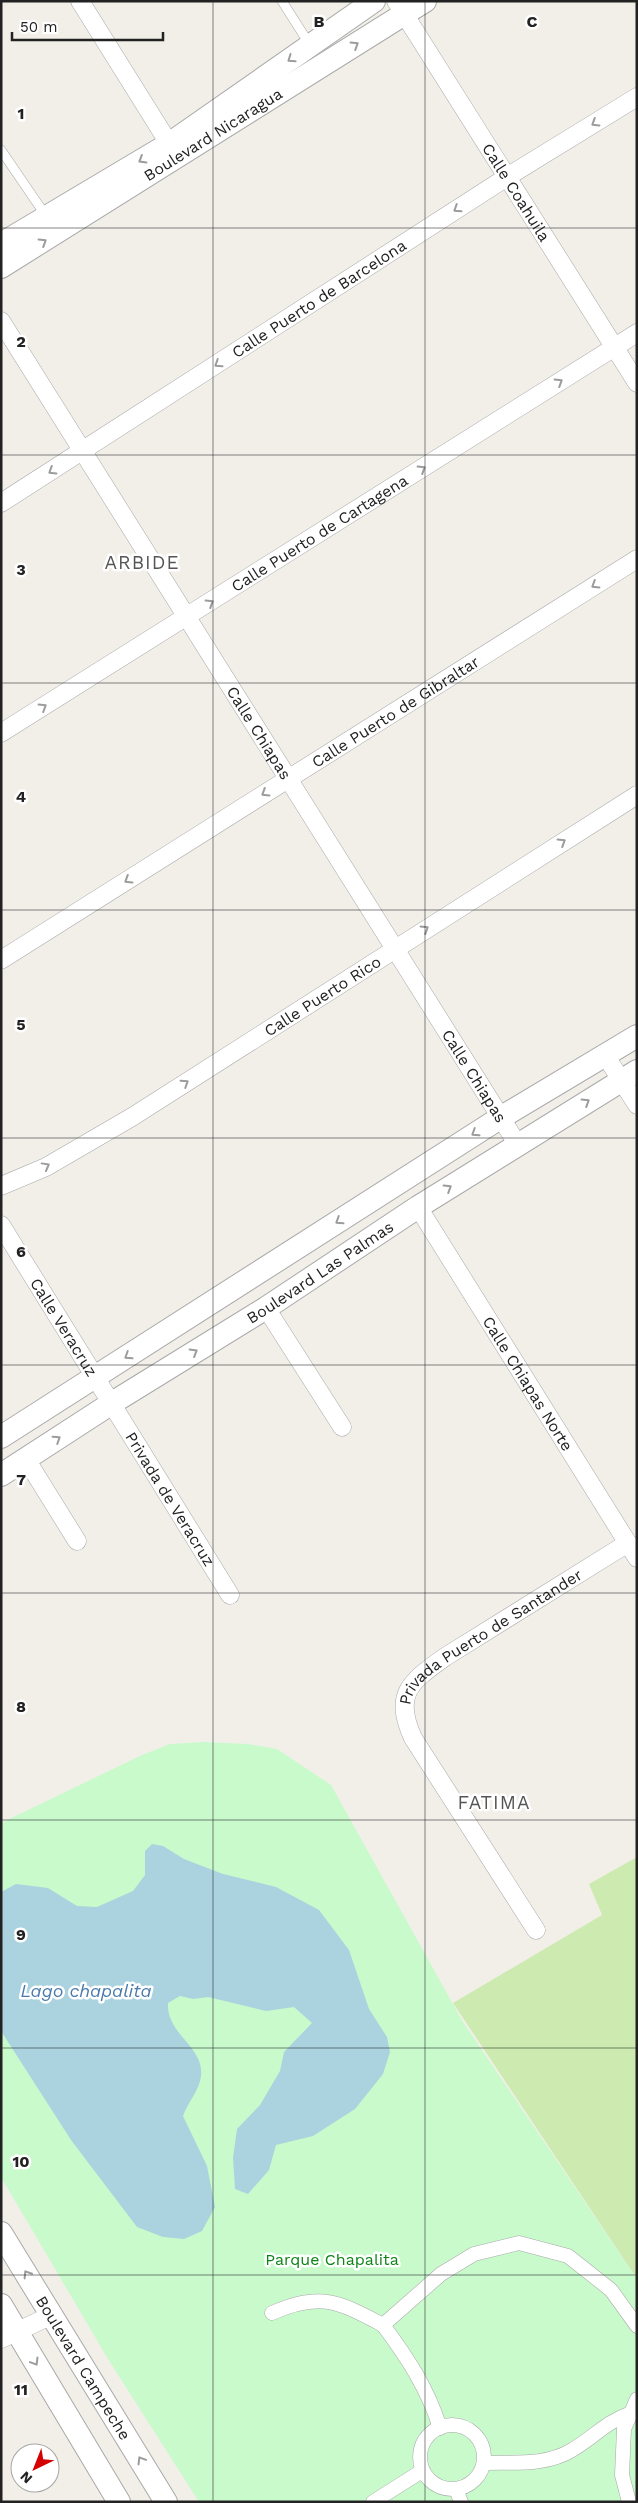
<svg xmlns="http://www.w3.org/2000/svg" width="638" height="2503" viewBox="0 0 638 2503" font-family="'Work Sans',sans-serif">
	<rect width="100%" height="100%" fill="#f2efe9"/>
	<path fill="#cdebb0" d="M637,1857V2279L453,2003L602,1915L589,1884Z"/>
	<path fill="#c8facc" d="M202,1742L248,1744L277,1749L331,1785L463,2022L637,2279V2502H199L108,2359L1,2177V1823L142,1755L170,1744Z"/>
	<path fill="#aad3df" d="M152,1844L163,1846L184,1859L223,1874L276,1887L319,1910L349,1950L369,2009L387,2037L390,2052L383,2074L355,2109L313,2136L276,2145L269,2170L248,2194L235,2189L233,2158L237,2129L260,2105L280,2071L284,2052L312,2023L294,2007L266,2011L208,1997L193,1999L180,1996L168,2003C166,2036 209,2048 200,2081C197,2093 187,2104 183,2116L207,2166L215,2207L202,2231L184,2239L163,2237L137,2227L71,2140L1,2031V1892L16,1884L48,1888L77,1906L97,1907L133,1891L145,1875V1851Z"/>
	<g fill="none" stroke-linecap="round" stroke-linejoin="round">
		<g stroke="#a9a9a9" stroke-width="10">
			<g id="service">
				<path d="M282,1L310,45"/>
				<path d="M1,150L46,216"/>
			</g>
		</g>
		<g stroke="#a9a9a9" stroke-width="15">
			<g id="pedestrian">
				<path d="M272,2313C320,2292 338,2301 383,2325L441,2274L474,2254L519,2243L568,2256L611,2290L637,2326"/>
				<path d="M383,2325C407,2357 428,2389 440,2428"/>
				<circle cx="452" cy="2457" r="32"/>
				<path d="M484,2463C514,2462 546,2466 572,2450C594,2437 606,2422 631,2413"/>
				<path d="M456,2489L461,2502"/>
				<path d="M373,2502L422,2471"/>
				<path d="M629,2502L622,2475L624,2429L637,2399"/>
			</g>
		</g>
		<g stroke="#a9a9a9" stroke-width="19">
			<g id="minor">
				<path d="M80,1L175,153"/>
				<path id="s1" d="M396,1L637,383"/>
				<path id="s2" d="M1,321L518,1145"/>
				<path id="s3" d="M1,503L507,177L637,97"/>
				<path id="s4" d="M1,733L637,333"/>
				<path id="s5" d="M1,960L637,559"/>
				<path d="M605,1055L637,1105"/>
				<path id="s6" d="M1,1186L46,1167L132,1117L637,795"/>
				<path id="s7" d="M418,1207L637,1558"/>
				<path id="s8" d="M1,1225L230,1595"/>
				<path d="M266,1308L342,1427"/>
				<path d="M26,1459L77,1541"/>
				<path id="s9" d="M536,1930L413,1738C393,1694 410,1682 445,1657L628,1543"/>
				<path d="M1,2339L52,2315"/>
			</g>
		</g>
		<g stroke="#a9a9a9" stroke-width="24">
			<g id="tertiary">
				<path d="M1,244L169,144L374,1"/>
				<path id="s10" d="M1,267L425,1"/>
				<path d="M1,1437L500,1118L637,1036"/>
				<path id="s11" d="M1,1475L112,1403L266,1308L418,1207L637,1071"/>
				<path id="s12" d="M1,2233L166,2502"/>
				<path d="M1,2305L119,2502"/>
			</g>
		</g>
		<use href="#service" stroke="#fff" stroke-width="9"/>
		<use href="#pedestrian" stroke="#fff" stroke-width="14"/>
		<use href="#minor" stroke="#fff" stroke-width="18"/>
		<use href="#tertiary" stroke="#fff" stroke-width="22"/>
	</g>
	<defs><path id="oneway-chevron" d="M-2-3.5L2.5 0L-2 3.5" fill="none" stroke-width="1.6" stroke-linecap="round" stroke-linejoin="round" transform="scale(1.25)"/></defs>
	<g stroke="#9c9c9c">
		<use href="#oneway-chevron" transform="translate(355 45) rotate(-32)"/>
		<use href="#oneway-chevron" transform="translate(291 59) rotate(145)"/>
		<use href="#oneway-chevron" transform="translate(595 123) rotate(148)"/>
		<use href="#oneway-chevron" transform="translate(142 160) rotate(149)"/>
		<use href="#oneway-chevron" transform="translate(457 209) rotate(147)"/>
		<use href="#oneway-chevron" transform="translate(43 242) rotate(-32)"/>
		<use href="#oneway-chevron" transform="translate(218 364) rotate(147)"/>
		<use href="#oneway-chevron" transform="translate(559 382) rotate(-32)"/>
		<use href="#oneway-chevron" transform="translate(422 469) rotate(-32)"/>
		<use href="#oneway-chevron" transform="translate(52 471) rotate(148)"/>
		<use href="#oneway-chevron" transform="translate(595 585) rotate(148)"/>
		<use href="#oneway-chevron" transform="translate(210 603) rotate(-32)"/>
		<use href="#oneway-chevron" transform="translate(43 707) rotate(-32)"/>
		<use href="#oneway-chevron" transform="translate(265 793) rotate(148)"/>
		<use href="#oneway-chevron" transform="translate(562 842) rotate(-32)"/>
		<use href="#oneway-chevron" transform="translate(128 880) rotate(148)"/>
		<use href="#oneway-chevron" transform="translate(425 929) rotate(-32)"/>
		<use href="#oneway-chevron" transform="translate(185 1083) rotate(-33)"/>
		<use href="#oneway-chevron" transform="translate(586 1102) rotate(-32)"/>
		<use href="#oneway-chevron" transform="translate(475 1133) rotate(147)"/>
		<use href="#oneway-chevron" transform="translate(46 1166) rotate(-29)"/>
		<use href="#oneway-chevron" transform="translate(448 1188) rotate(-32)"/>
		<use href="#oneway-chevron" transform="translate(339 1221) rotate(147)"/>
		<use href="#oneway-chevron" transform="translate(194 1352) rotate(-31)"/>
		<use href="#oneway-chevron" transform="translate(128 1356) rotate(147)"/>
		<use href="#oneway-chevron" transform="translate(57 1439) rotate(-33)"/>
		<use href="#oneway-chevron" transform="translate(27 2274) rotate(-122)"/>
		<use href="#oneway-chevron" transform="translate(35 2362) rotate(59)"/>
		<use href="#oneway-chevron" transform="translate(141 2460) rotate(-121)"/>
	</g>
	<path fill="none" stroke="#222" stroke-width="1" stroke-opacity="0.55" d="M213,1V2502M425,1V2502M1,228H637M1,455H637M1,683H637M1,910H637M1,1138H637M1,1365H637M1,1593H637M1,1820H637M1,2048H637M1,2275H637"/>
	<g text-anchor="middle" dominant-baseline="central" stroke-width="5" stroke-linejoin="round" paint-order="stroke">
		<g font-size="16" fill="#222" stroke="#fff">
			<text stroke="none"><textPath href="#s10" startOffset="250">Boulevard Nicaragua</textPath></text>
			<text stroke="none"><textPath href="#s1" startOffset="226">Calle Coahuila</textPath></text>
			<text stroke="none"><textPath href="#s3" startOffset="378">Calle Puerto de Barcelona</textPath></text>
			<text stroke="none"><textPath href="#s4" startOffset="376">Calle Puerto de Cartagena</textPath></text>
			<text stroke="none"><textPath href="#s5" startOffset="466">Calle Puerto de Gibraltar</textPath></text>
			<text stroke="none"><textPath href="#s2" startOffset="486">Calle Chiapas</textPath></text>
			<text stroke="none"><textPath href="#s6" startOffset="374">Calle Puerto Rico</textPath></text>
			<text stroke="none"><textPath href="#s2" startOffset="891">Calle Chiapas</textPath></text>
			<text stroke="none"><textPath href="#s11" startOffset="378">Boulevard Las Palmas</textPath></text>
			<text stroke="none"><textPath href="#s8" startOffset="120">Calle Veracruz</textPath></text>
			<text stroke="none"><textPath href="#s7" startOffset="208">Calle Chiapas Norte</textPath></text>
			<text stroke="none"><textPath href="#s8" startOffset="322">Privada de Veracruz</textPath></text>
			<text stroke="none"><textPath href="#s9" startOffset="375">Privada Puerto de Santander</textPath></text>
			<text stroke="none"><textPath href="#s12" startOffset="158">Boulevard Campeche</textPath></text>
		</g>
		<g font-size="16" fill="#0c8416" stroke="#fff">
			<text x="332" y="2259">Parque Chapalita</text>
		</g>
		<g font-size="18" font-style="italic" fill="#4a7aab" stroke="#fff">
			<text x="86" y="1990">Lago chapalita</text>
		</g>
		<g font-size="19" letter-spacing="1" fill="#555" stroke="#fff">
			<text x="142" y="562">ARBIDE</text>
			<text x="494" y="1802">FATIMA</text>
		</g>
	</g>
	<g font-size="16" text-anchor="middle" font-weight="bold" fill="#222" stroke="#fff" stroke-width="5" stroke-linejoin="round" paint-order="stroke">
		<text x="319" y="27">B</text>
		<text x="532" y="27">C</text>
		<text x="21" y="119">1</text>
		<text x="21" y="347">2</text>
		<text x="21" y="575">3</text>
		<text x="21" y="802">4</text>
		<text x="21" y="1030">5</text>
		<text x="21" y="1257">6</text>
		<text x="21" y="1485">7</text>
		<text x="21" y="1712">8</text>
		<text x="21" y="1940">9</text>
		<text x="21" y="2167">10</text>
		<text x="21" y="2395">11</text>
	</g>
	<rect width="638" height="2503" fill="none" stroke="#222222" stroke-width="5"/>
	<g transform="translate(35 2468) rotate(223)"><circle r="24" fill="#ffffff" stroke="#a7a7a7"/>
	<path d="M0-4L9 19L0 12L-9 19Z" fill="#d40000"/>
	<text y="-8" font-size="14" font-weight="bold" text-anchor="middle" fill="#222222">N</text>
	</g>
	<path d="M12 32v8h151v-8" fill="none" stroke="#222222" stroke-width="2.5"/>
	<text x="20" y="32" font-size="15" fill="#222222" stroke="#ffffff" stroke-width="4" paint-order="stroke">50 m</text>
</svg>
